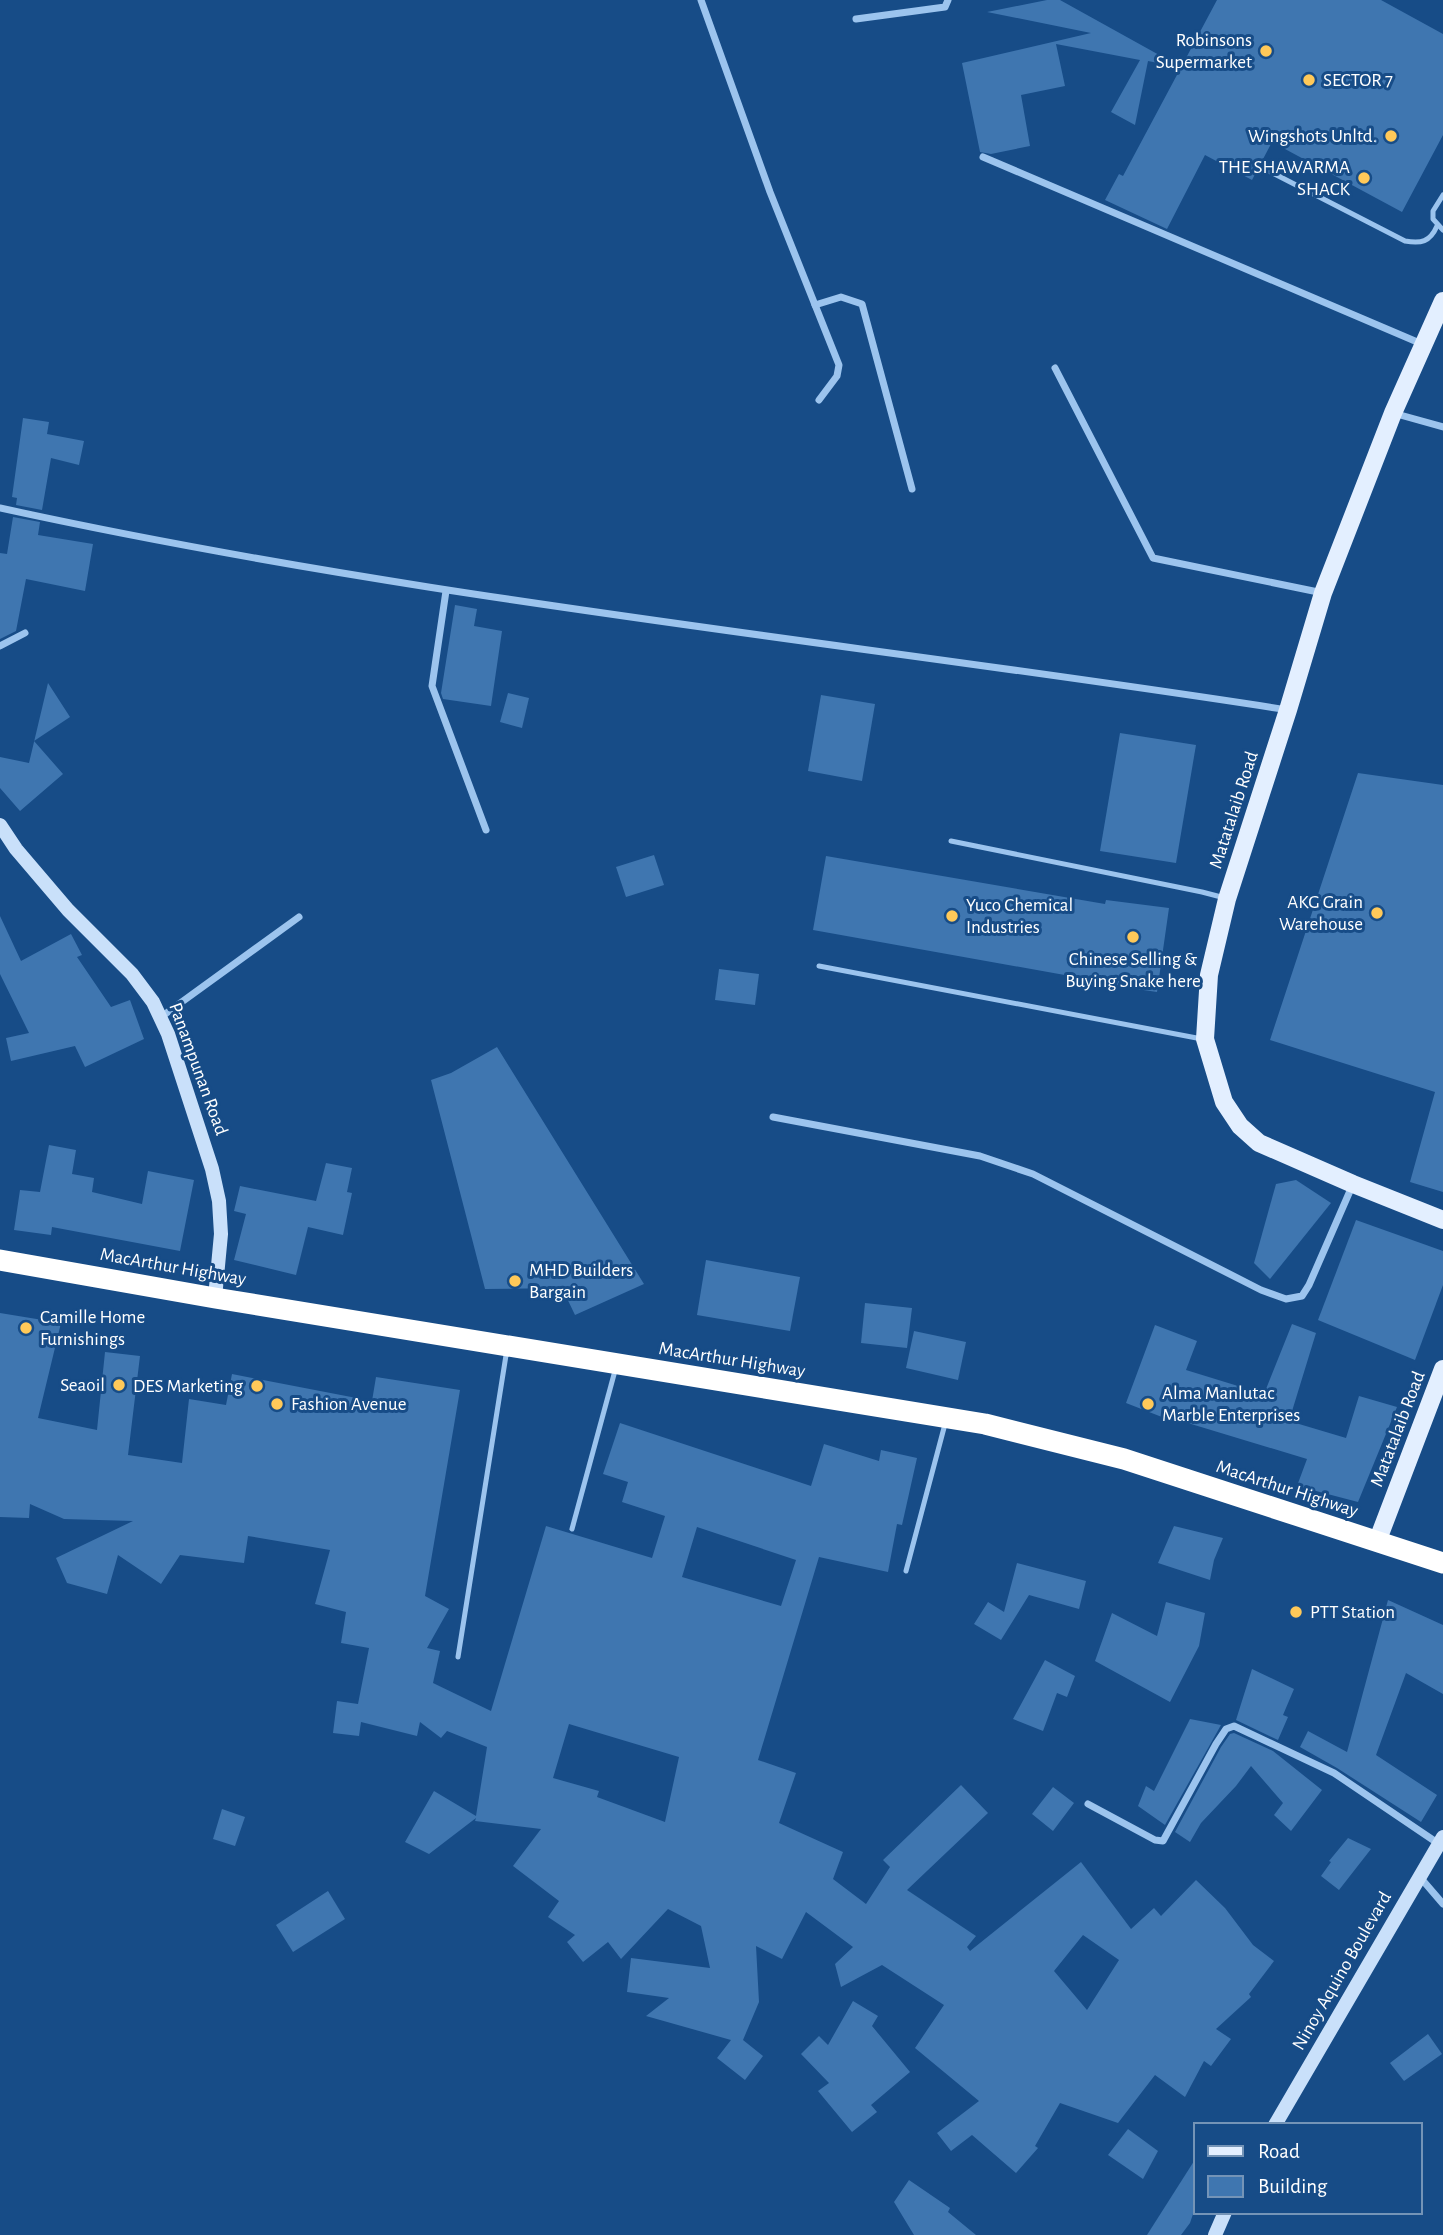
<svg xmlns="http://www.w3.org/2000/svg" width="1443" height="2235" viewBox="0 0 1443 2235" font-family="'Alegreya Sans',sans-serif">
	<rect width="100%" height="100%" fill="#174c87"/>
	<g fill="#3f76b0" fill-rule="evenodd">
		<path d="M1047,0H1060L1170,61L1168,65L1148,61L1135,125L1111,112L1140,60L1056,44L1065,86L1021,95L1030,146L991,154L980,152L962,63L1091,33L987,12Z"/>
		<path d="M1217,0H1381L1443,34V135L1402,212L1272,142L1252,180L1205,155L1167,229L1105,200L1119,174L1123,176Z"/>
		<path d="M23,418L49,422L47,434L84,441L79,465L51,458L42,510L16,505L17,498L12,497Z"/>
		<path d="M13,517L40,522L38,535L93,544L85,591L26,579L16,631L0,639V553L7,554Z"/>
		<path d="M455,605L477,609L474,626L502,631L491,706L443,699L441,693Z"/>
		<path d="M48,683L70,717L34,741L63,774L20,811L0,788V757L29,763Z"/>
		<path d="M508,693L529,698L522,728L500,722Z"/>
		<path d="M821,695L875,704L862,781L808,771Z"/>
		<path d="M1120,733L1196,745L1176,863L1100,851Z"/>
		<path d="M1358,773L1443,785V1192L1410,1182L1435,1092L1270,1040Z"/>
		<path d="M654,855L664,885L626,897L616,867Z"/>
		<path d="M826,856L1105,904L1106,900L1169,908L1157,992L1109,985V983L813,930Z"/>
		<path d="M0,916L21,961L71,934L82,955L77,957L111,1007L130,1000L144,1039L85,1067L75,1046L11,1061L6,1038L29,1033L0,974Z"/>
		<path d="M719,969L759,974L755,1005L715,1000Z"/>
		<path d="M497,1047L644,1284L575,1315L562,1288L485,1289L431,1080L451,1073Z"/>
		<path d="M49,1145L76,1150L72,1174L94,1178L92,1192L142,1204L148,1171L194,1180L180,1251L52,1227L51,1235L14,1230L20,1190L40,1192Z"/>
		<path d="M326,1163L352,1168L347,1192L352,1193L343,1235L308,1227L296,1275L234,1260L246,1214L234,1211L240,1186L316,1201Z"/>
		<path d="M1296,1180L1331,1203L1270,1279L1254,1263L1276,1184Z"/>
		<path d="M1356,1220L1443,1251V1285L1415,1360L1318,1320Z"/>
		<path d="M706,1260L800,1277L790,1331L697,1315Z"/>
		<path d="M865,1303L912,1308L907,1348L861,1343Z"/>
		<path d="M0,1313L61,1323L38,1418L97,1430L105,1352L140,1356L128,1455L182,1463L189,1399L226,1405L232,1374L372,1401L376,1377L460,1390L425,1596L449,1609L427,1648L440,1651L433,1683L491,1711L546,1526L652,1558L665,1516L622,1502L628,1482L603,1474L620,1423L811,1486L824,1444L879,1461L881,1450L917,1458L902,1525L897,1524L888,1572L819,1557L758,1760L796,1773L779,1823L843,1852L833,1879L866,1904L890,1867L883,1860L961,1785L988,1813L907,1890L976,1936L967,1947L970,1951L1081,1862L1131,1929L1154,1908L1161,1916L1196,1880L1225,1908L1253,1945L1274,1961L1249,1994L1251,1997L1216,2029L1231,2039L1211,2066L1204,2061L1185,2097L1155,2075L1118,2123L1060,2103L1035,2146L1038,2148L1016,2173L972,2135L951,2151L937,2133L979,2101L915,2048L944,2005L882,1965L841,1987L835,1964L853,1947L806,1912L782,1959L756,1946L759,2002L743,2040L763,2056L745,2080L717,2058L731,2040L646,2016L669,1998L627,1992L631,1958L710,1968L701,1926L668,1909L621,1959L608,1942L583,1962L567,1942L575,1935L548,1917L559,1901L513,1866L541,1829L475,1821L476,1818L429,1854L405,1842L434,1791L476,1816L487,1747L447,1731L441,1738L420,1722L417,1736L361,1722L359,1736L333,1733L337,1701L358,1704L369,1648L341,1643L346,1612L315,1604L330,1550L248,1536L244,1563L180,1555L161,1584L118,1555L107,1594L67,1583L56,1558L133,1521L64,1519L30,1504L29,1518L0,1517ZM697,1527L796,1560L781,1606L682,1577ZM569,1724L679,1757L665,1822L597,1797L599,1791L553,1778ZM1083,1935L1119,1960L1087,2010L1054,1971Z"/>
		<path d="M1292,1324L1316,1333L1289,1421L1346,1438L1359,1396L1397,1407L1358,1502L1297,1486L1307,1459L1168,1417L1167,1419L1126,1403L1155,1325L1197,1341L1186,1370L1264,1394Z"/>
		<path d="M914,1331L966,1342L958,1380L906,1368Z"/>
		<path d="M1174,1526L1223,1538L1214,1560L1210,1580L1158,1563Z"/>
		<path d="M1017,1563L1086,1581L1079,1609L1029,1595L1001,1640L974,1624L988,1602L1004,1612Z"/>
		<path d="M1388,1600L1443,1625V1694L1406,1673L1376,1755L1437,1795L1421,1822L1337,1768L1300,1747L1308,1731L1347,1752Z"/>
		<path d="M1166,1602L1205,1613L1199,1646L1170,1702L1095,1661L1112,1613L1157,1636Z"/>
		<path d="M1045,1660L1075,1676L1067,1697L1057,1693L1043,1731L1013,1719Z"/>
		<path d="M1252,1669L1294,1689L1283,1715L1288,1717L1278,1740L1236,1720Z"/>
		<path d="M1190,1719L1221,1725L1165,1825L1138,1806L1146,1786L1154,1791Z"/>
		<path d="M1234,1733L1273,1751L1322,1790L1291,1831L1274,1815L1283,1803L1251,1766L1236,1786L1201,1823L1190,1842L1175,1832L1221,1747L1230,1734Z"/>
		<path d="M1053,1787L1074,1803L1053,1831L1032,1814Z"/>
		<path d="M222,1809L245,1817L235,1846L213,1839Z"/>
		<path d="M1348,1838L1371,1849L1339,1890L1321,1876L1331,1862L1329,1861Z"/>
		<path d="M328,1891L345,1919L293,1952L276,1925Z"/>
		<path d="M853,2001L878,2016L872,2026L910,2072L871,2105L877,2112L852,2132L818,2091L829,2083L801,2054L819,2036L828,2045Z"/>
		<path d="M1428,2034L1442,2054L1404,2081L1390,2063Z"/>
		<path d="M1128,2129L1158,2151L1143,2179L1108,2155Z"/>
		<path d="M1196,2158V2205L1190,2223L1181,2235H1147Z"/>
		<path d="M909,2180L950,2208L948,2212L976,2235H914L894,2202Z"/>
	</g>
	<g fill="none" stroke-linecap="round" stroke-linejoin="round">
		<g stroke="#9cc4ee" stroke-width="5">
			<path d="M1263,168L1405,241C1421,244 1430,242 1437,226"/>
			<path d="M1443,195L1433,211V219L1443,230"/>
			<path d="M951,841L1202,892L1225,898"/>
			<path d="M819,966L1202,1039"/>
			<path d="M572,1529L616,1367"/>
			<path d="M906,1571L945,1424"/>
			<path d="M458,1657L507,1349"/>
		</g>
		<g stroke="#9cc4ee" stroke-width="7">
			<path d="M701,0L770,192L839,365L837,376L819,400"/>
			<path d="M856,19L945,7L948,0"/>
			<path d="M983,157L1422,344"/>
			<path d="M815,305L841,297L862,304L912,489"/>
			<path d="M1055,368L1153,558L1323,593"/>
			<path d="M1393,413L1443,427"/>
			<path d="M0,508C425,601 859,643 1288,710"/>
			<path d="M446,591L432,686L486,830"/>
			<path d="M0,646L25,633"/>
			<path d="M161,1017L299,917"/>
			<path d="M773,1117L980,1156L1033,1174L1261,1290L1286,1299L1302,1296L1309,1285L1353,1184"/>
			<path d="M1088,1804L1155,1840L1163,1841L1216,1744L1226,1729L1234,1726L1334,1773L1439,1844"/>
			<path d="M1419,1876L1443,1904"/>
		</g>
		<g stroke="#c9e0fa" stroke-width="14">
			<path d="M0,825L16,849L68,910L132,974L153,1002L168,1034L212,1169L219,1201L221,1234L215,1298"/>
			<path d="M1275,2125L1443,1837"/>
			<path d="M1215,2235L1225,2212"/>
		</g>
		<g stroke="#e3efff" stroke-width="18">
			<path d="M1443,301L1393,413L1323,593L1288,710L1227,899L1209,975L1205,1039L1224,1102L1240,1126L1259,1143L1353,1184L1443,1220"/>
			<path d="M1377,1542L1443,1369"/>
		</g>
		<path stroke="#fff" stroke-width="21" d="M0,1260L215,1298L985,1424L1124,1459L1443,1563"/>
	</g>
	<g fill="#ffc959" stroke="#174c87" stroke-width="2.5">
		<circle cx="1266" cy="51" r="7"/>
		<circle cx="1309" cy="80" r="7"/>
		<circle cx="1391" cy="136" r="7"/>
		<circle cx="1364" cy="178" r="7"/>
		<circle cx="1377" cy="913" r="7"/>
		<circle cx="952" cy="916" r="7"/>
		<circle cx="1133" cy="937" r="7"/>
		<circle cx="515" cy="1281" r="7"/>
		<circle cx="26" cy="1328" r="7"/>
		<circle cx="119" cy="1385" r="7"/>
		<circle cx="257" cy="1386" r="7"/>
		<circle cx="277" cy="1404" r="7"/>
		<circle cx="1148" cy="1404" r="7"/>
		<circle cx="1296" cy="1612" r="7"/>
	</g>
	<g text-anchor="middle" dominant-baseline="central" stroke-width="6" stroke-linejoin="round" paint-order="stroke">
		<g font-size="19" fill="#fff" stroke="#174c87" text-anchor="start">
			<text x="1252" y="40" text-anchor="end">Robinsons<tspan x="1252" dy="22">Supermarket</tspan></text>
			<text x="1323" y="80">SECTOR 7</text>
			<text x="1377" y="136" text-anchor="end">Wingshots Unltd.</text>
			<text x="1350" y="167" text-anchor="end">THE SHAWARMA<tspan x="1350" dy="22">SHACK</tspan></text>
			<text x="1363" y="902" text-anchor="end">AKG Grain<tspan x="1363" dy="22">Warehouse</tspan></text>
			<text x="966" y="905">Yuco Chemical<tspan x="966" dy="22">Industries</tspan></text>
			<text x="1133" y="959" text-anchor="middle">Chinese Selling &amp;<tspan x="1133" dy="22">Buying Snake here</tspan></text>
			<text x="529" y="1270">MHD Builders<tspan x="529" dy="22">Bargain</tspan></text>
			<text x="40" y="1317">Camille Home<tspan x="40" dy="22">Furnishings</tspan></text>
			<text x="105" y="1385" text-anchor="end">Seaoil</text>
			<text x="243" y="1386" text-anchor="end">DES Marketing</text>
			<text x="1162" y="1393">Alma Manlutac<tspan x="1162" dy="22">Marble Enterprises</tspan></text>
			<text x="291" y="1404">Fashion Avenue</text>
			<text x="1310" y="1612">PTT Station</text>
		</g>
		<g font-size="19" fill="#fff" stroke="#174c87">
			<text transform="translate(1234 810) rotate(-72)">Matatalaib Road</text>
			<text transform="translate(198 1069) rotate(70)">Panampunan Road</text>
			<text transform="translate(173 1267) rotate(10)">MacArthur Highway</text>
			<text transform="translate(732 1360) rotate(9)">MacArthur Highway</text>
			<text transform="translate(1398 1429) rotate(-69)">Matatalaib Road</text>
			<text transform="translate(1287 1489) rotate(18)">MacArthur Highway</text>
			<text transform="translate(1342 1971) rotate(-60)">Ninoy Aquino Boulevard</text>
		</g>
	</g>
	<rect x="1194" y="2123" width="228" height="91" fill="#174c87" stroke="#7494b7" stroke-width="2"/>
	<rect x="1208" y="2146" width="35" height="10" fill="#e3efff" stroke="#7494b7" stroke-width="2"/>
	<text x="1258" y="2158" font-size="21" fill="#ffffff">Road</text>
	<rect x="1208" y="2176" width="35" height="21" fill="#3f76b0" stroke="#7494b7" stroke-width="2"/>
	<text x="1258" y="2193" font-size="21" fill="#ffffff">Building</text>
</svg>
